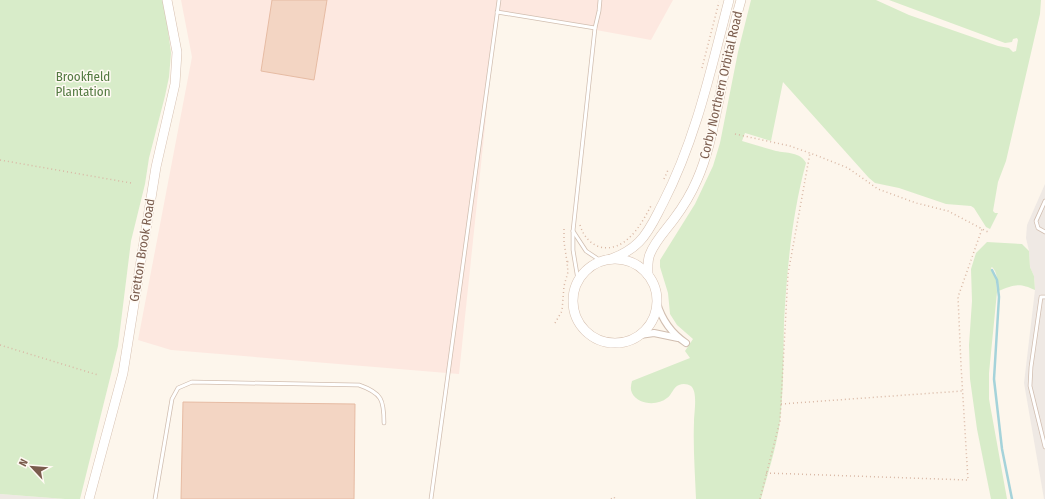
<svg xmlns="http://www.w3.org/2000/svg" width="1045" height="499" viewBox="0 0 1045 499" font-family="'Fira Sans Condensed',sans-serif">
	<rect width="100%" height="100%" fill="#fdf6ec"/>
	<path fill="#fde8e0" d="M181,0H673L651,40L497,12L459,374L171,350L138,340L192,57Z"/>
	<g fill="#efe9e4">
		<path d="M1045,184V499H1044L1024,383L1035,290L1034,276L1030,267L1029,251L1026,238L1027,225Z"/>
		<path d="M0,494L65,499H0Z"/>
	</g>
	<g fill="#d8ecc9">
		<path d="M0,0H164L171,53L169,77L165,96L149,158L145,184L131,241L118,346L80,499H65L0,494Z"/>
		<path d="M751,0H876L909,15L998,46L1009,48L1013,52L1016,51L1018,40L1017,38L1013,39L1012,42L1005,43L889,0H1041L1040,14L1006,161L998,182L993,211L995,213H998L990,229L986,227L974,208L971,206L946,204L899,188L875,183L869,178L783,82L771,141L745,133L742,141C753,144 765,148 776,151C786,153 801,152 806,163C792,214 787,269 784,322C783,358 784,393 779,428C775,452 767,476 761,499H696C695,473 693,447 694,422C694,413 698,392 691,386C688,384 683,383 679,385C673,387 672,395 667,398C658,406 638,405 632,393C630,389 631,385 632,381L690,358L685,351L693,339L677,325L670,314L668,293L660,267V260L695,204L713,166L720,143L738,52Z"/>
		<path d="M987,242L1022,244L1029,251L1030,267L1034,276L1035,290C1019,282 1014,285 998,291C997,283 998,272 992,267L991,268L996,280L997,292L989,373V399L1007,499H991L977,429L970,379L969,345L972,301L971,269L976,253Z"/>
	</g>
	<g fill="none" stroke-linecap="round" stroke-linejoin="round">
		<path stroke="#a5d3da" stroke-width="2.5" d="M992,270L997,280L999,297L994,379L1002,449L1012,499"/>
	</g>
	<g fill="#f3d5c3" stroke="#e6bba3">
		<path d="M272,0H327L314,80L261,71Z"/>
		<path d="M183,402L355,404L354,499H181Z"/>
	</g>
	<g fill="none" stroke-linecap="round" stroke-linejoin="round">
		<g stroke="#d1beb0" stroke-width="4.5">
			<g id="lane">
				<path d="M497,12L595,28"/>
				<path d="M1045,201L1036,221L1038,228L1045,232"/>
				<path d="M573,231L586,251L601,261"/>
				<path d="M578,280L573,250V231L595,28L599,11L600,0"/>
				<path d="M1045,297H1041L1031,367L1030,386L1045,447"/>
				<path d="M155,499L172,399L178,388L192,382L359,385C382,393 384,400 384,423"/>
				<path d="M431,499L499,0"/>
			</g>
		</g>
		<g stroke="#d1beb0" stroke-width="8">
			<g id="street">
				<path d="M657,303C662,320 671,333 686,343"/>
				<path d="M640,335L654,333L678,338"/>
			</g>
		</g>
		<g stroke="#d6c0b0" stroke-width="10">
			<g id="secondary">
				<circle cx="615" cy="301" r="42"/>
				<path d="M611,259C622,255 631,250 639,242C650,231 656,216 663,203C696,139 711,69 729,0"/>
				<path d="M648,275C648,268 647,261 650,254C655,241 666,230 674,219C683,207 691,194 697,180C709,153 714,123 720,95C726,63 732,31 741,0"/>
				<path d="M89,499L123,373L156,167L175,84L177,52L167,0"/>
			</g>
		</g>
		<g stroke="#d9b8a5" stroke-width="1.5" stroke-dasharray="1 3" stroke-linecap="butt">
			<path d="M702,68L719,2"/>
			<path d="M735,134L790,146L818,156L848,168L878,189L916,203L948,211L988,232"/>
			<path d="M0,160L131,183"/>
			<path d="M664,179L668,170"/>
			<path d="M580,225C588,251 613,255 631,236C640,227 646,215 652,204"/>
			<path d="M564,229V242L567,262"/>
			<path d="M555,323L562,311L564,286L568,272L567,262L570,261"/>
			<path d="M0,345L98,375"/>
			<path d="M781,404L962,391"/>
			<path d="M766,473L968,480L961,365L958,297L982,229"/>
			<path d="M611,499L614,497L615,499"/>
			<path d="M760,499L780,421L788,274L810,153"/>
		</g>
		<use href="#lane" stroke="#fff" stroke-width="3"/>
		<use href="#street" stroke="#fff" stroke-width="6"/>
		<use href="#secondary" stroke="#fff" stroke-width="9"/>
	</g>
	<g text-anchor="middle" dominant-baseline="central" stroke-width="3" stroke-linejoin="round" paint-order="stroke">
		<g font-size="13" fill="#537a41" stroke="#fffaf3">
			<text x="83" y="76">Brookfield<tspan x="83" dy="15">Plantation</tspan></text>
		</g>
		<g font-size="13" fill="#7a5c4d" stroke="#fffaf3">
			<text transform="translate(721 85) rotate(-77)">Corby Northern Orbital Road</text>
			<text transform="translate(142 250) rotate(-81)">Gretton Brook Road</text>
		</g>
	</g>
	<g transform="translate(32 467) rotate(296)" stroke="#fffaf3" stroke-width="3" paint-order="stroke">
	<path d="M0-3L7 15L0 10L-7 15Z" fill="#7a5c4d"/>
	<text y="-6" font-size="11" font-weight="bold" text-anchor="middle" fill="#7a5c4d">N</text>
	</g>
</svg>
